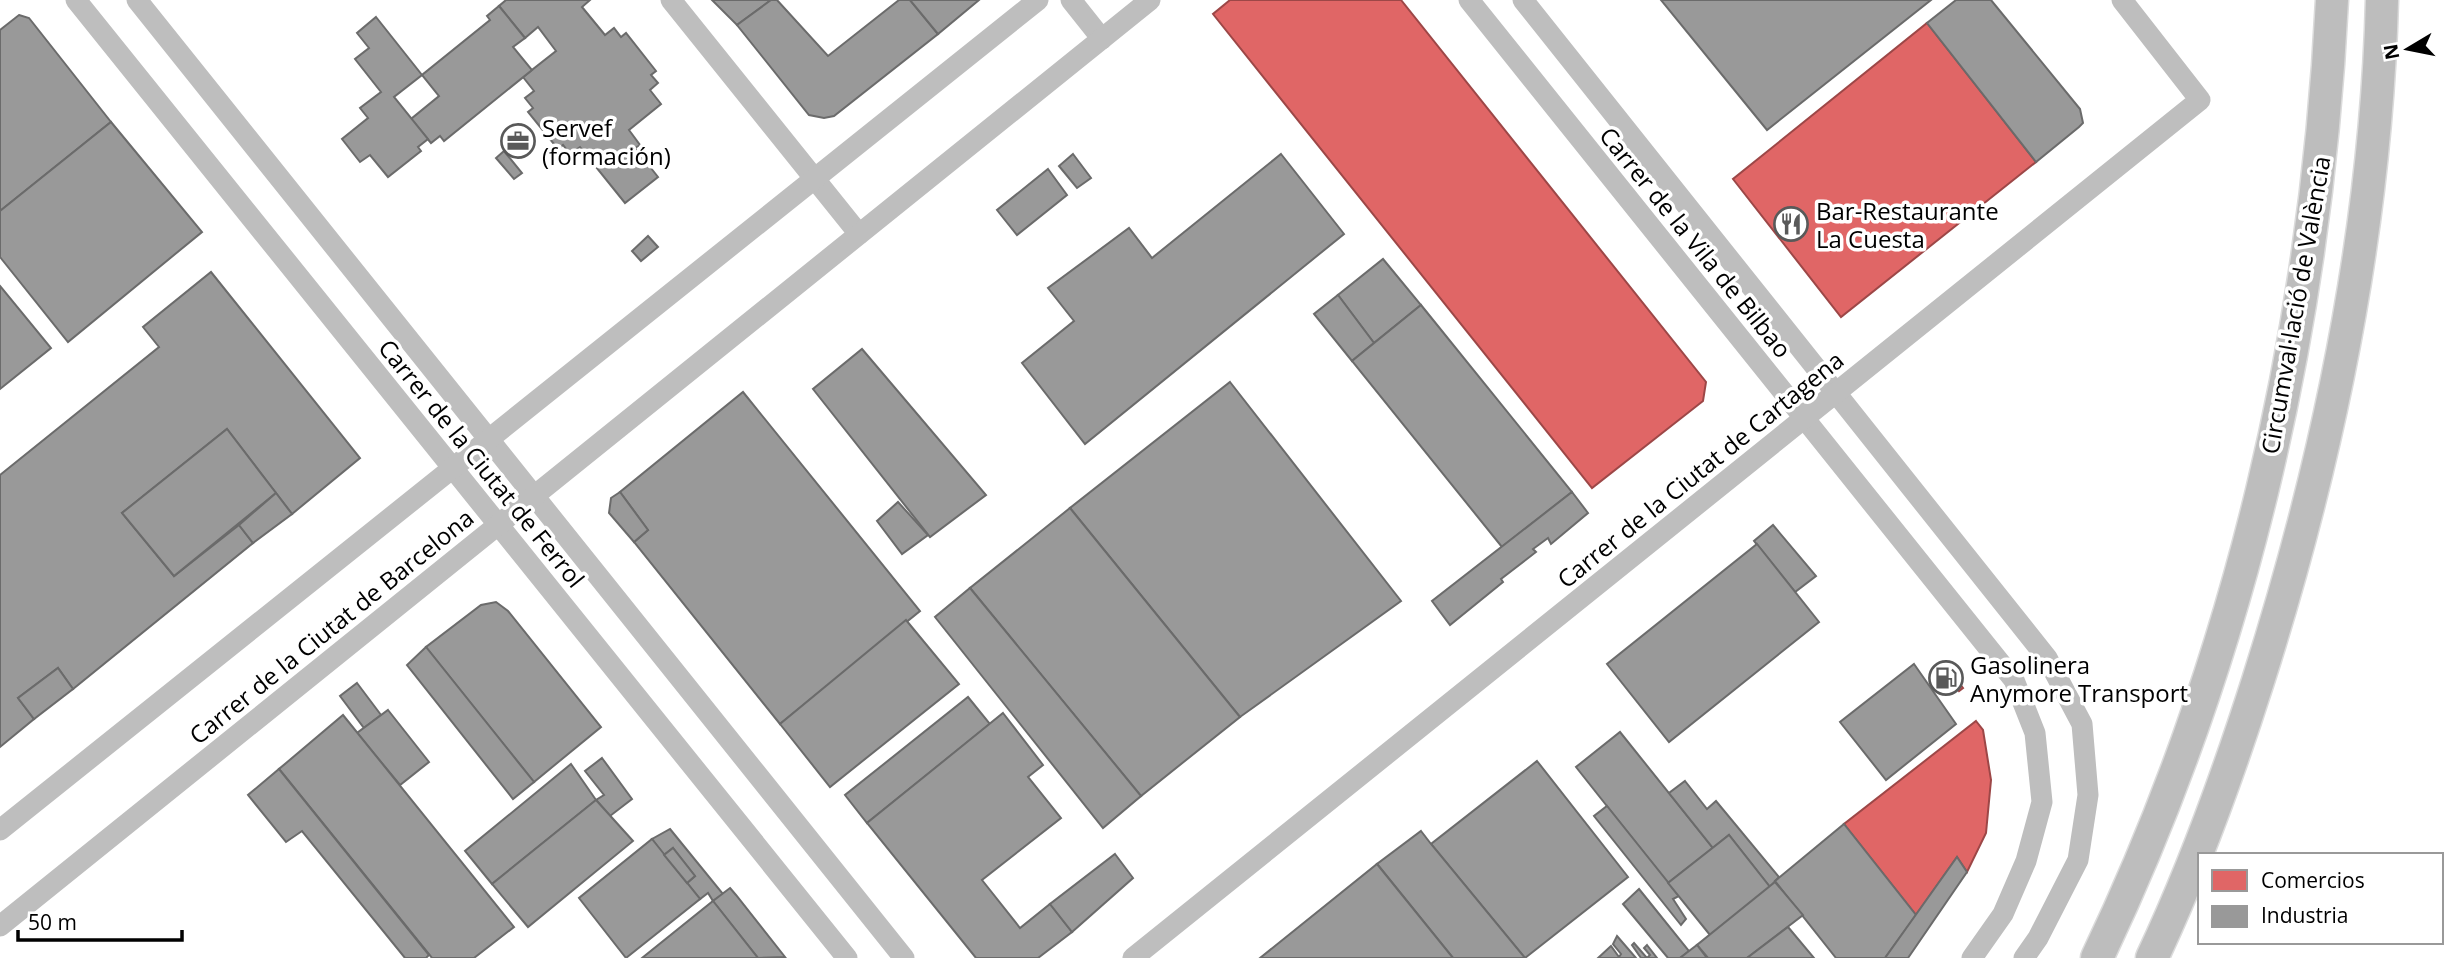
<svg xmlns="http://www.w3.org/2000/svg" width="2457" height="958" viewBox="0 0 2457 958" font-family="'Open Sans',sans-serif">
	<rect width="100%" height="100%" fill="#fff"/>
	<g fill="#e06666" stroke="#9d4747" stroke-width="2">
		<path d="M1230,0H1401L1706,382L1703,401L1592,488L1213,14Z"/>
		<path d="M1927,23L2036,162L1841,317L1733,179Z"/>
		<path d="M1950,671L1963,688L1959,691L1946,675Z"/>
		<path d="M1976,721L1983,730L1991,780L1986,833L1967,872L1957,857L1916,915L1844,824Z"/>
	</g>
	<g fill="#999" stroke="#6b6b6b" stroke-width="2">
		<path d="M506,0H590L582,7L605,35L614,28L621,37L626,33L656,71L651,75L658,83L650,90L661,104L629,130L640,145L635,148L658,177L625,203L580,147L570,154L563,145L558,149L528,112L533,108L525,98L534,91L523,77L556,51L538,27L525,38L499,6Z"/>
		<path d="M712,0H771L737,25Z"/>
		<path d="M771,0H777L828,56L899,0H910L938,34L834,116L824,118L809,115L737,25Z"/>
		<path d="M910,0H979L938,34Z"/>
		<path d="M1661,0H1931L1767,130Z"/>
		<path d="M1956,0H1991L2080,109L2083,123L2079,127L2036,162L1927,23Z"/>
		<path d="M499,6L525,38L513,47L532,70L444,141L440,136L431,143L411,119L439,96L422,75L490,20L487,16Z"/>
		<path d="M19,15L29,18L111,122L0,211V30Z"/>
		<path d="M376,17L422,75L394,97L428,139L418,147L421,151L388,177L370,155L360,162L342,139L368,118L360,108L381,92L355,59L369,48L357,33Z"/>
		<path d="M111,122L202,232L68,342L0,257V211Z"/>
		<path d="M504,151L522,173L514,179L496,158Z"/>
		<path d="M1073,154L1091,178L1077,188L1059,166Z"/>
		<path d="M1281,154L1344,234L1085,444L1022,363L1074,321L1048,288L1129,228L1152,258Z"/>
		<path d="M1048,169L1067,195L1017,235L997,210Z"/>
		<path d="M648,236L658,247L641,261L632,251Z"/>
		<path d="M1383,259L1421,305L1374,343L1338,295Z"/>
		<path d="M211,272L360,458L292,514L227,429L122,513L174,576L239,525L253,543L73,689L58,668L18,698L34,719L0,747V475L159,347L143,327Z"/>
		<path d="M0,286L51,348L0,389Z"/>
		<path d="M1338,295L1374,343L1352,361L1314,314Z"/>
		<path d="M1421,305L1572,492L1502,547L1352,361Z"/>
		<path d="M862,349L986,495L930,537L813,389Z"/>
		<path d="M1230,382L1401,601L1240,717L1070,508Z"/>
		<path d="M743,392L920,611L780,724L634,542L648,530L620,492Z"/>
		<path d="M227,429L276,493L174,576L122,513Z"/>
		<path d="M620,492L648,530L634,542L609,513L611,498Z"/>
		<path d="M1572,492L1588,513L1551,544L1548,538L1533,549L1536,552L1501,579L1503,582L1450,625L1432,601Z"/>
		<path d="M276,493L292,514L253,543L239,525Z"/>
		<path d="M898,502L928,535L902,554L877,521Z"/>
		<path d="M1070,508L1240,717L1141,796L970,588Z"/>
		<path d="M1773,525L1816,576L1795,592L1754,541Z"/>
		<path d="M1757,544L1819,622L1669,742L1607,664Z"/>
		<path d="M970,588L1141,796L1103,828L935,617Z"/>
		<path d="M496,602L508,611L601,727L534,782L426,647L481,605Z"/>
		<path d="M906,620L959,684L830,787L780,724Z"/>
		<path d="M426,647L534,782L513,799L407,665Z"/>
		<path d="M1914,664L1956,724L1886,780L1840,722Z"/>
		<path d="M58,668L73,689L34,719L18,698Z"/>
		<path d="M357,683L381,715L364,728L340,696Z"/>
		<path d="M968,697L990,724L867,823L845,795Z"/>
		<path d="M388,710L429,762L400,785L357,733Z"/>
		<path d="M1003,713L1043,765L1028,777L1061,818L982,880L1020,928L1050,904L1072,932L1038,958H976L867,823Z"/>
		<path d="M343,715L514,927L474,958H432L279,769Z"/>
		<path d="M1620,732L1713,848L1668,883L1576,767Z"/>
		<path d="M602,758L632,799L610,816L596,800L604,795L585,771Z"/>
		<path d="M1537,761L1628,877L1525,958L1431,844Z"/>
		<path d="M571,764L596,800L492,884L465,851Z"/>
		<path d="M279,769L429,955L426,958H405L302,831L286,842L248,795Z"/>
		<path d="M1685,781L1707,809L1716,801L1779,877L1770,887L1729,835L1713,848L1669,793Z"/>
		<path d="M596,800L633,841L528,927L492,884Z"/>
		<path d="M1607,806L1679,896L1673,899L1686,919L1681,925L1594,816Z"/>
		<path d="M1844,824L1916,915L1885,958H1836L1775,881Z"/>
		<path d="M670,829L723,894L713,901L708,893L700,899L687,883L695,876L673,848L664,855L652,839Z"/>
		<path d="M1421,831L1431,844L1525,958H1453L1377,864Z"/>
		<path d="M1729,835L1770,887L1710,935L1668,883Z"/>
		<path d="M652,839L700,899L626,958L579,898Z"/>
		<path d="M673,848L695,876L687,883L664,855Z"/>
		<path d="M1115,854L1133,878L1072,932L1050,904Z"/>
		<path d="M1957,857L1967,872L1908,958H1885Z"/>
		<path d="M1377,864L1453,958H1260Z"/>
		<path d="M1775,882L1803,915L1747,958H1708L1697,945Z"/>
		<path d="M730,888L736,895L785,957L758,958L713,901Z"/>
		<path d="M1639,889L1689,951L1680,958H1668L1623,904Z"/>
		<path d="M713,901L758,958H642Z"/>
		<path d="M1788,927L1814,958H1747Z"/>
		<path d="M1617,936L1636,958H1598L1611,946L1619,957L1621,954L1613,944Z"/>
		<path d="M1634,943L1647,958H1641L1632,945Z"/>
		<path d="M1647,945L1657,958H1647L1650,955L1644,948Z"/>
		<path d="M1697,945L1707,958H1680L1689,951Z"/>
	</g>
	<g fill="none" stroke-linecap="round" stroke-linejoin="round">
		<g stroke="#dbdbdb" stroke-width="35">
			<g id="highway">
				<path d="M2097,958C2240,659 2316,330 2332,0"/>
				<path d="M2152,958C2194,869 2228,775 2258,681C2328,461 2376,232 2382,0"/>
			</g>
		</g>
		<g stroke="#bebebe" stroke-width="21">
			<path d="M76,0L847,958"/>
			<path d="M137,0L904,958"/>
			<path d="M671,0L859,234"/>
			<path d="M1071,0L1102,39"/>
			<path d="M1469,0L2014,680L2035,733L2042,802L2026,861L2003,914L1972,958"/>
			<path d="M1523,0L2047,658L2082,724L2088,795L2078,860L2038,938L2024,958"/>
			<path d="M0,830L1038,0"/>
			<path d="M0,926L1150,0"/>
			<path d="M1133,958L2200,100L2122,0"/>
		</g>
		<use href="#highway" stroke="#bdbdbd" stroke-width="32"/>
	</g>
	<defs>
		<g id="office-ring" transform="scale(1.75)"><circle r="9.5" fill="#fff" stroke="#595959" stroke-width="1.5"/><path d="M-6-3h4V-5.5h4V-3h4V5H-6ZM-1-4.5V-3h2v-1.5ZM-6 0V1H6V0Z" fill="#595959"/></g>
		<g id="restaurant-ring" transform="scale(1.75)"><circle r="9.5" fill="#fff" stroke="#595959" stroke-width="1.5"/><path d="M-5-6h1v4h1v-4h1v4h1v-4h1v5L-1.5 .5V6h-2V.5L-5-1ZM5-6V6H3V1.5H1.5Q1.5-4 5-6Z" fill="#595959"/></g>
		<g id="fuel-ring" transform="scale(1.75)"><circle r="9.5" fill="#fff" stroke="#595959" stroke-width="1.5"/><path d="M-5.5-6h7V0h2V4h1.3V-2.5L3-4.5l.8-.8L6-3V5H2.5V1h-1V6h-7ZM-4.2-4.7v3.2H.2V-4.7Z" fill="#595959"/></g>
	</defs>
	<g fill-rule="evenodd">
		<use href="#office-ring" x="518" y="141"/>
		<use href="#restaurant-ring" x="1791" y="224"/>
		<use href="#fuel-ring" x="1946" y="678"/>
	</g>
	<g text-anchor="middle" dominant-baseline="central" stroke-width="7" stroke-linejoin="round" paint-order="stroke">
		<g font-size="24" fill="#000" stroke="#fff" text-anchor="start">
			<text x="542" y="127">Servef<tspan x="542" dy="28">(formación)</tspan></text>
			<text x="1816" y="210">Bar-Restaurante<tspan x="1816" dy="28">La Cuesta</tspan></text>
			<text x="1970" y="664">Gasolinera<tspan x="1970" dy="28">Anymore Transport</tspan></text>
		</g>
		<g font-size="24" fill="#000" stroke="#fff">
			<text transform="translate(1696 242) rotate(51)">Carrer de la Vila de Bilbao</text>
			<text transform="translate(2295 305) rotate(-80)">Circumval·lació de València</text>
			<text transform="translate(482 463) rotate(51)">Carrer de la Ciutat de Ferrol</text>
			<text transform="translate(1700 469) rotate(-39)">Carrer de la Ciutat de Cartagena</text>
			<text transform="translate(331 626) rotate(-39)">Carrer de la Ciutat de Barcelona</text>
		</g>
	</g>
	<rect x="2198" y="853" width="245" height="91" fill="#ffffff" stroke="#999999" stroke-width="2"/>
	<rect x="2212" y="870" width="35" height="21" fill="#e06666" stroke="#999999" stroke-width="2"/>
	<text x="2261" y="888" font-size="21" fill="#000000">Comercios</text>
	<rect x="2212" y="906" width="35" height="21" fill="#999999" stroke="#999999" stroke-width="2"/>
	<text x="2261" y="923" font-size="21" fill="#000000">Industria</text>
	<g transform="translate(2408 49) rotate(260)" stroke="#ffffff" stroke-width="5" paint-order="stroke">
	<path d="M0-5L12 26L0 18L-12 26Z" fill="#000000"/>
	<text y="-10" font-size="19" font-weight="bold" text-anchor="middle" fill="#000000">N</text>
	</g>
	<path d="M18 930v10h164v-10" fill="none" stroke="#000000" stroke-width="3.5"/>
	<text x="28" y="930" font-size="21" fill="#000000" stroke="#ffffff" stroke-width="5" paint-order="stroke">50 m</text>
</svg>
